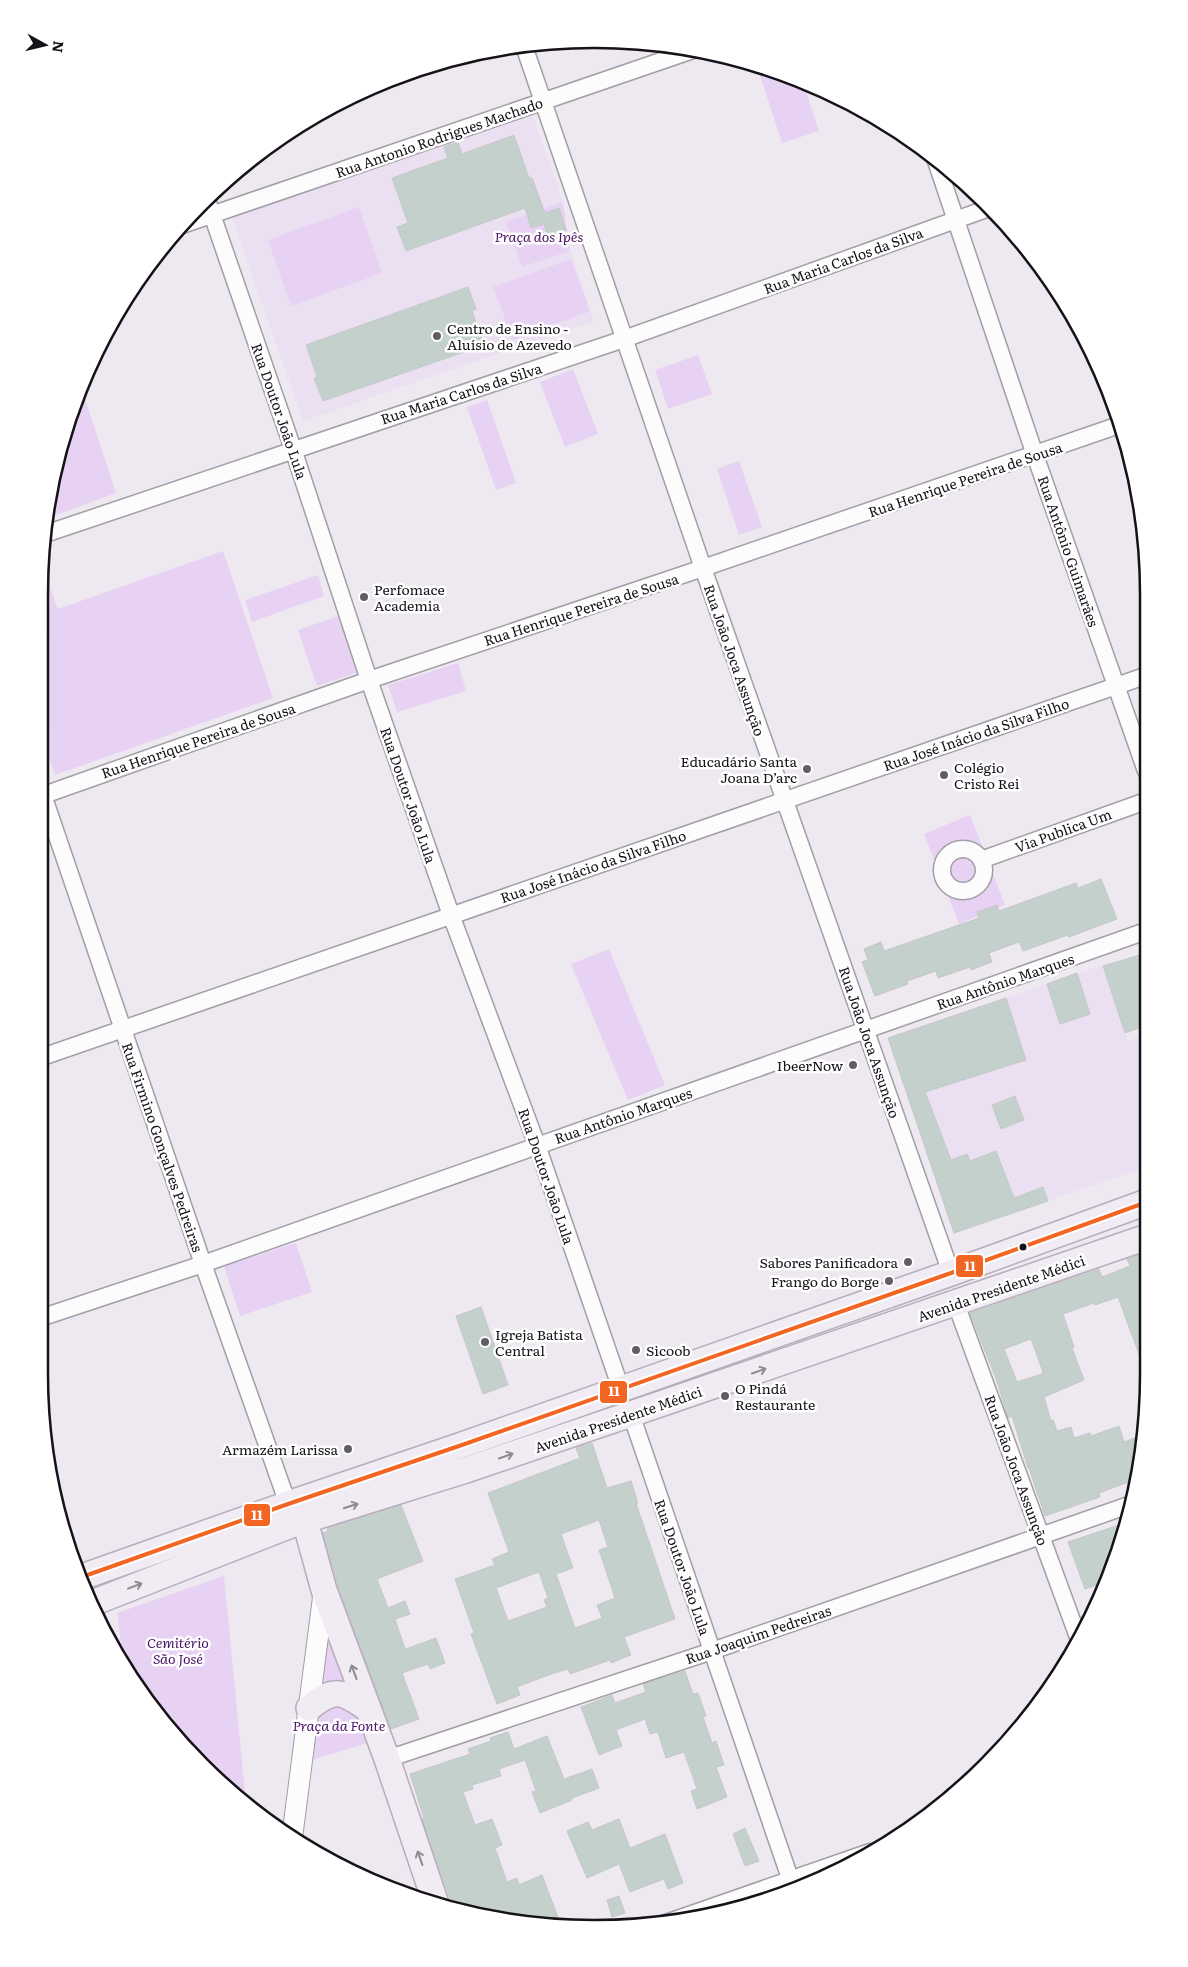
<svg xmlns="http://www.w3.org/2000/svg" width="1188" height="1967" viewBox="0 0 1188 1967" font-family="Literata,serif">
	<rect width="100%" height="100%" fill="#eee8f1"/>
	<g fill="#ebe0f1">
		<path d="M531,111L563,202L506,223L522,267L570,251L594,321L303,421L232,218Z"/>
		<path d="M1102,965L1127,1041L1147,1035V1167L954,1233L888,1038Z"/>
	</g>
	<g fill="#e7d2f3">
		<path d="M757,66L802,80L819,131L782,143Z"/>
		<path d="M563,202L570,251L522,267L506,222Z"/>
		<path d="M359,207L382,273L291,306L268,240Z"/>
		<path d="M571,259L590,311L513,340L493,287Z"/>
		<path d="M698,355L712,394L668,409L655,370Z"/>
		<path d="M573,369L598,434L565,447L540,382Z"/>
		<path d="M84,396L116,493L48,518L68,415L77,398Z"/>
		<path d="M487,400L516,483L496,490L467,407Z"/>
		<path d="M739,461L762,527L739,535L717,469Z"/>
		<path d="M223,551L273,698L55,775L41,736L40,562L58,609Z"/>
		<path d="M318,575L324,596L252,622L245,600Z"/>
		<path d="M339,616L359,672L317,686L298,630Z"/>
		<path d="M458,663L466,691L397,712L388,685Z"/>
		<path d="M970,815L1005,905L959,924L924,834Z"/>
		<path d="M609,949L665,1085L628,1100L571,964Z"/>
		<path d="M296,1243L312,1292L240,1316L224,1266Z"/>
		<path d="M224,1576L246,1803L202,1766L153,1711L124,1664L117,1613Z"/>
		<path d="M330,1620L371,1742L308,1761Z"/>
	</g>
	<g fill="#c3d0cc" stroke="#c6c7c9" fill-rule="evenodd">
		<path d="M514,135L529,178H532L545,213L559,208L566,230L548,237L544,224L531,228L525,208L406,251L397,227L408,223L392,178L448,158L444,147L458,142L462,154Z"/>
		<path d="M468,287L476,309L472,311L484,345L323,401L314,378L317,377L306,345Z"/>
		<path d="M1101,879L1117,919L1069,937L1068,935L1023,951L1019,942L989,953L992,962L971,970L970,967L938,978L936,971L907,981L908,984L875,996L862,962L868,960L864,949L881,942L884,951L979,918L977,912L997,905L999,911L1076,883L1078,888Z"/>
		<path d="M1146,953L1147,1025L1125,1033L1103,966Z"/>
		<path d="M1077,973L1090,1014L1060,1024L1047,984Z"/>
		<path d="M1006,998L1026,1060L925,1092L951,1160L967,1154L970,1161L996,1151L1014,1198L1043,1187L1048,1201L954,1233L888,1038Z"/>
		<path d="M1015,1096L1024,1120L1001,1129L992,1105Z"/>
		<path d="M1147,1252L1148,1293L1140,1295L1148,1315V1373H1146L1118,1297L1095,1305L1094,1303L1063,1314L1074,1347L1072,1348L1084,1380L1044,1397L1051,1421L1053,1420L1057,1431L1071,1427L1074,1438L1090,1433L1091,1436L1119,1426L1124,1442L1143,1435L1134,1480L1099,1493L1100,1497L1045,1516L1029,1468H1028L1012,1416L1008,1418L997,1381L970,1313L1099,1269L1102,1277L1130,1266L1127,1259ZM1031,1339L1043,1372L1042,1374L1017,1382L1004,1349Z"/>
		<path d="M481,1307L508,1385L483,1394L456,1316Z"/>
		<path d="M592,1443L607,1488L631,1481L638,1503H636L675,1619L624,1637L631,1655L611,1663L610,1660L570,1674L568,1669L551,1674L517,1687L520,1695L497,1704L471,1634L474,1633L455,1579L495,1565L492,1559L509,1552L488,1493L580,1458L576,1448ZM599,1520L608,1547L599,1550L615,1598L597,1605L602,1618L575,1628L556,1574L573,1568L561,1534ZM539,1572L548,1598L544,1600L547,1607L508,1621L496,1588Z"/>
		<path d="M401,1505L423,1561L377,1579L388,1608L405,1601L410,1614L395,1619L404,1646L406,1649L436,1638L445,1663L430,1669L428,1664L402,1673L419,1719L391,1729L338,1586L323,1533L328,1531L327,1528Z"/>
		<path d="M1125,1523L1120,1552L1105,1582L1085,1589L1068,1542Z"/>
		<path d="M685,1671L693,1694L698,1693L706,1716L703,1717L712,1743L716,1741L724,1765L716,1767L727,1797L697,1809L691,1791L697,1789L684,1752L666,1758L658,1732L650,1734L645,1719L616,1730L622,1746L599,1755L581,1707L612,1695L615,1703L646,1692L643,1684Z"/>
		<path d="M508,1732L514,1749L547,1736L564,1779L592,1769L599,1788L572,1798V1800L540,1813L532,1792L536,1791L525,1760L499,1769L501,1776L472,1785L473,1789L463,1792L475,1825L492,1819L502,1845L495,1848L507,1882L517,1878L519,1885L542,1875L559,1920L548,1924L486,1918L450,1908V1899L422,1819L424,1818L410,1774L470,1754L468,1749L491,1741L490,1738Z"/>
		<path d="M619,1819L630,1848L665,1834L683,1883L668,1889L664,1879L630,1892L619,1864L587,1878L567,1831L588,1822L592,1830Z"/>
		<path d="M745,1828L759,1861L745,1866L733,1834Z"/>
		<path d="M619,1896L625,1913L612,1917L607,1900Z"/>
	</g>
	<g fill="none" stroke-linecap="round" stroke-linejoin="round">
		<g stroke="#a29ea5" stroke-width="19">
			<g id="minor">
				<path d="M524,46L703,568L951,1273"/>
				<path d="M936,161L1035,455L1146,771"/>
				<path d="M206,197L293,449L369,680L451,915L537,1145L621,1389"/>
				<path d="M182,225L696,49"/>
				<path d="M45,534L624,339L989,208"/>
				<path d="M41,789L203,1264L288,1504"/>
				<path d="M41,796L369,680L703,568L1122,424"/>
				<circle cx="963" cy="870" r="21"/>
				<path d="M981,860L1146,801"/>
				<path d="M42,1057L1145,676"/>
				<path d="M956,1304L1078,1637"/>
				<path d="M43,1317L203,1264L1146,931"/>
				<path d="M631,1414L794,1890"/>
				<path d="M387,1759L712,1651L1129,1505"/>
				<path d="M663,1924L870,1852"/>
			</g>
		</g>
		<g stroke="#a29ea5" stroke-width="22">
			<path id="tertiary" d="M292,1838L324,1590"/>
		</g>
		<g stroke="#b6adbb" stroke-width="28">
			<g id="primary">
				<path d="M305,1521L324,1590L387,1759L436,1904"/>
				<path d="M79,1578L288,1504L459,1446L951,1273L1147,1202"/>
				<path d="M90,1604L296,1523L466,1470L631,1414L1147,1237"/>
				<path d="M309,1708C335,1687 342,1691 368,1709"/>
			</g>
		</g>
		<use href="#minor" stroke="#fcfcfd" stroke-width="16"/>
		<use href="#tertiary" stroke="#fcfcfd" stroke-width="20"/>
		<use href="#primary" stroke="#f1ecf3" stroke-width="25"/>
		<g stroke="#fff" stroke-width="8">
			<path id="bus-1" d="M79,1578L288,1504L459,1446L951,1273L1147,1202"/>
		</g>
		<use href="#bus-1" stroke="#f26522" stroke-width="4"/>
	</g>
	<defs><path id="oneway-shaft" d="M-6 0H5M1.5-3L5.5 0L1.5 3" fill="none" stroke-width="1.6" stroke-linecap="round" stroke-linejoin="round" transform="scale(1.25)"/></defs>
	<g stroke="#8e8a90">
		<use href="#oneway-shaft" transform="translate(759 1371) rotate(-19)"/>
		<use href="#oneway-shaft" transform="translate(506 1456) rotate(-19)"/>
		<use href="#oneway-shaft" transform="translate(351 1506) rotate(-18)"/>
		<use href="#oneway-shaft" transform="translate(135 1586) rotate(-21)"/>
		<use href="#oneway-shaft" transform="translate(354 1672) rotate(-110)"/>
		<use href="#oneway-shaft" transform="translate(420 1858) rotate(-109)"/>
	</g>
	<g fill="#615d64" stroke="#fff" stroke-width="2">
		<circle cx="437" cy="336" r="5"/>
		<circle cx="364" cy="597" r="5"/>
		<circle cx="807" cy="769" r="5"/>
		<circle cx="944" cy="775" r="5"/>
		<circle cx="853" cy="1065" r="5"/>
		<circle cx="908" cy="1262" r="5"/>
		<circle cx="889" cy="1281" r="5"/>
		<circle cx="485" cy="1342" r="5"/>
		<circle cx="636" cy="1350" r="5"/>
		<circle cx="725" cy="1396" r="5"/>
		<circle cx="348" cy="1449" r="5"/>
	</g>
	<circle fill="#151218" stroke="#fff" stroke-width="2" cx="1023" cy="1247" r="4.5"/>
	<g text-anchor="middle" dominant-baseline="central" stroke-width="5" stroke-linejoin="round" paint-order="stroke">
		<g font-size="14" fill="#151218" stroke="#fff">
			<text transform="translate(439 137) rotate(-19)">Rua Antonio Rodrigues Machado</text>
			<text transform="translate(843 260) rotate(-20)">Rua Maria Carlos da Silva</text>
			<text transform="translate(461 393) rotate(-18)">Rua Maria Carlos da Silva</text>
			<text transform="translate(280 411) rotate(71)">Rua Doutor João Lula</text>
			<text transform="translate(965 479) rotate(-19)">Rua Henrique Pereira de Sousa</text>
			<text transform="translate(1069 551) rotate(71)">Rua Antônio Guimarães</text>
			<text transform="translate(581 609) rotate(-18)">Rua Henrique Pereira de Sousa</text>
			<text transform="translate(735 660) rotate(71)">Rua João Joca Assunção</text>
			<text transform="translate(976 734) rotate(-19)">Rua José Inácio da Silva Filho</text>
			<text transform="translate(198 740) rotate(-19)">Rua Henrique Pereira de Sousa</text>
			<text transform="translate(409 795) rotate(71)">Rua Doutor João Lula</text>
			<text transform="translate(1063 830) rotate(-20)">Via Publica Um</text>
			<text transform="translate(593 866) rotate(-19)">Rua José Inácio da Silva Filho</text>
			<text transform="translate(1005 981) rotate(-19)">Rua Antônio Marques</text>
			<text transform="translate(870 1042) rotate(71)">Rua João Joca Assunção</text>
			<text transform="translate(623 1115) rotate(-19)">Rua Antônio Marques</text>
			<text transform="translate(163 1147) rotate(71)">Rua Firmino Gonçalves Pedreiras</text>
			<text transform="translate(547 1176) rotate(71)">Rua Doutor João Lula</text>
			<text transform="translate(1001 1288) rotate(-19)">Avenida Presidente Médici</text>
			<text transform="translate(618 1419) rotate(-19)">Avenida Presidente Médici</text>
			<text transform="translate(1017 1470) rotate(70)">Rua João Joca Assunção</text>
			<text transform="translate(683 1567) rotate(71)">Rua Doutor João Lula</text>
			<text transform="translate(758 1634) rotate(-19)">Rua Joaquim Pedreiras</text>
		</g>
		<g font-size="14" font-style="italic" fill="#4c1364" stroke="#fff">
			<text x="539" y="236">Praça dos Ipês</text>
			<text x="178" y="1642">Cemitério<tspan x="178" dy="16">São José</tspan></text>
			<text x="339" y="1725">Praça da Fonte</text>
		</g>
		<g font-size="14" fill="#151218" stroke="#fff" text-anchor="start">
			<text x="447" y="328">Centro de Ensino -<tspan x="447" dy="16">Aluísio de Azevedo</tspan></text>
			<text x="374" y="589">Perfomace<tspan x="374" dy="16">Academia</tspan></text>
			<text x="797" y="761" text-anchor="end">Educadário Santa<tspan x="797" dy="16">Joana D’arc</tspan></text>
			<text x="954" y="767">Colégio<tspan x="954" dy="16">Cristo Rei</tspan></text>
			<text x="843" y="1065" text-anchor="end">IbeerNow</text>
			<text x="898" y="1262" text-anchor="end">Sabores Panificadora</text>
			<text x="879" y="1281" text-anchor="end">Frango do Borge</text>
			<text x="495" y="1334">Igreja Batista<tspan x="495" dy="16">Central</tspan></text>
			<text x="646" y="1350">Sicoob</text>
			<text x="735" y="1388">O Pindá<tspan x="735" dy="16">Restaurante</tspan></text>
			<text x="338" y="1449" text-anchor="end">Armazém Larissa</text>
		</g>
	</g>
	<path d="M0 0H1188V1967H0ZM594 48H594A546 546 0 0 1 1140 594V1374A546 546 0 0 1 594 1920H594A546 546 0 0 1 48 1374V594A546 546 0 0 1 594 48Z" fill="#fff" fill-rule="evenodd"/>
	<path fill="none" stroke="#151218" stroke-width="2.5" d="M594 48H594A546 546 0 0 1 1140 594V1374A546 546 0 0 1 594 1920H594A546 546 0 0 1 48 1374V594A546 546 0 0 1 594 48Z"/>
	<g stroke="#fff" stroke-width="2">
		<rect x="955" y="1254" width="29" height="24" rx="5" fill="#f26522"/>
		<rect x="599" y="1380" width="29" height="24" rx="5" fill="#f26522"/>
		<rect x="243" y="1503" width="28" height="24" rx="5" fill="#f26522"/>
	</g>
	<g font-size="14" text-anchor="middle" font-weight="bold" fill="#fff">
		<text x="970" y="1271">11</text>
		<text x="614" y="1396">11</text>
		<text x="257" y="1520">11</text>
	</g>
	<g transform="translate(45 45) rotate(98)" stroke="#ffffff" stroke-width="4" paint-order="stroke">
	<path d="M0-4L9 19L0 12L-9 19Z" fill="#151218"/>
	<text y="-8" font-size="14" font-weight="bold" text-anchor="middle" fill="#151218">N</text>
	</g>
</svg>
